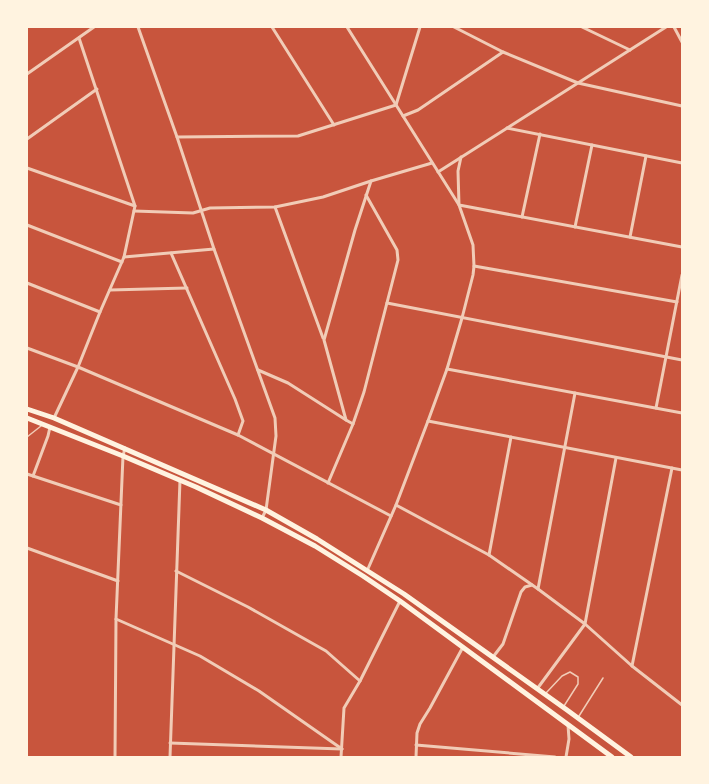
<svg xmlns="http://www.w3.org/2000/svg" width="709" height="784" viewBox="0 0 709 784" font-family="'Fira Sans Condensed',sans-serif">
	<rect width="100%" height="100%" fill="#c8553d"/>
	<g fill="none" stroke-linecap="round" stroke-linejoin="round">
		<g stroke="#f1ccb7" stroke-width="1.5">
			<path d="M27,437L41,426"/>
			<path d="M546,693L562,676L570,672L578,677V684L564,706"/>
			<path d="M579,716L603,678"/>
		</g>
		<g stroke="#f1ccb7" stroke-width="3">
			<path d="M138,27L177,137L214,249L275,418L276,436L266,510L262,518"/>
			<path d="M272,27L334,125"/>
			<path d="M347,27L459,205L473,245L474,266L473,275L462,318L447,369L428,421L396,505L367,571"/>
			<path d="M454,27L503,52L578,83L682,106"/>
			<path d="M582,27L630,50"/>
			<path d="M674,27L682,42"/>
			<path d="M27,74L94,27"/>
			<path d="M403,116L418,110L503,52"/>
			<path d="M507,128L682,163"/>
			<path d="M177,137L298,136L396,105L420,27"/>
			<path d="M27,139L97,89"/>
			<path d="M461,157L458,171L459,205L682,247"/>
			<path d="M27,168L135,206"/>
			<path d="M438,172L666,27"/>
			<path d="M275,207L323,338"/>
			<path d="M134,211L193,213L210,208L275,207L323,197L371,181L432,163"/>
			<path d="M522,217L540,134"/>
			<path d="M27,225L122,262"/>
			<path d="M575,227L592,145"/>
			<path d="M630,237L646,156"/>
			<path d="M171,253L235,399L243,421L238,435"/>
			<path d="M124,257L214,249"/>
			<path d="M474,266L677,302"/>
			<path d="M27,283L100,312"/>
			<path d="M110,290L187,288"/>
			<path d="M387,303L682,360"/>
			<path d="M27,348L78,367L238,435L391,516"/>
			<path d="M447,369L682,413"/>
			<path d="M258,370L288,383L346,420"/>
			<path d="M656,408L682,275"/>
			<path d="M54,418L78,367L100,312L124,257L135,206L79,38"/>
			<path d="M428,421L682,470"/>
			<path d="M353,424L364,392L398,260L397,250L366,195"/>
			<path d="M27,474L121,505"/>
			<path d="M33,476L48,436L50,427"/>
			<path d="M328,483L353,424L346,420L324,340L355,230L371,181"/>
			<path d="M396,505L489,555L538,589L585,624L632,666L682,705"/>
			<path d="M27,548L118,581"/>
			<path d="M489,555L511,437"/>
			<path d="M176,571L248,607L326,651L360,681"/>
			<path d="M538,589L575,393"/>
			<path d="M116,619L200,656L259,691L342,749"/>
			<path d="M493,657L503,644L521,592L525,587L532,585"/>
			<path d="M632,666L672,468"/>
			<path d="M537,689L585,624L616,458"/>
			<path d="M170,743L342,749"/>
			<path d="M416,745L555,757"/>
			<path d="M115,757L116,619L123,456L125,448"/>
			<path d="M170,757L180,480"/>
			<path d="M341,757L344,708L360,681L400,601"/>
			<path d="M416,757L417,733L420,724L430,708L463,647"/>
			<path d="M566,757L569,739L568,725"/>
		</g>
		<g stroke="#fff3e0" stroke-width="5">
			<path d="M27,409L54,418L266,510L317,539L404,594L567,710L631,757"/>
			<path d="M27,418L123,456L196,487L262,518L315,546L363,576L400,601L612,757"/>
		</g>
	</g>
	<rect width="709" height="784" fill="none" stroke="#fff3e0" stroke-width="56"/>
</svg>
